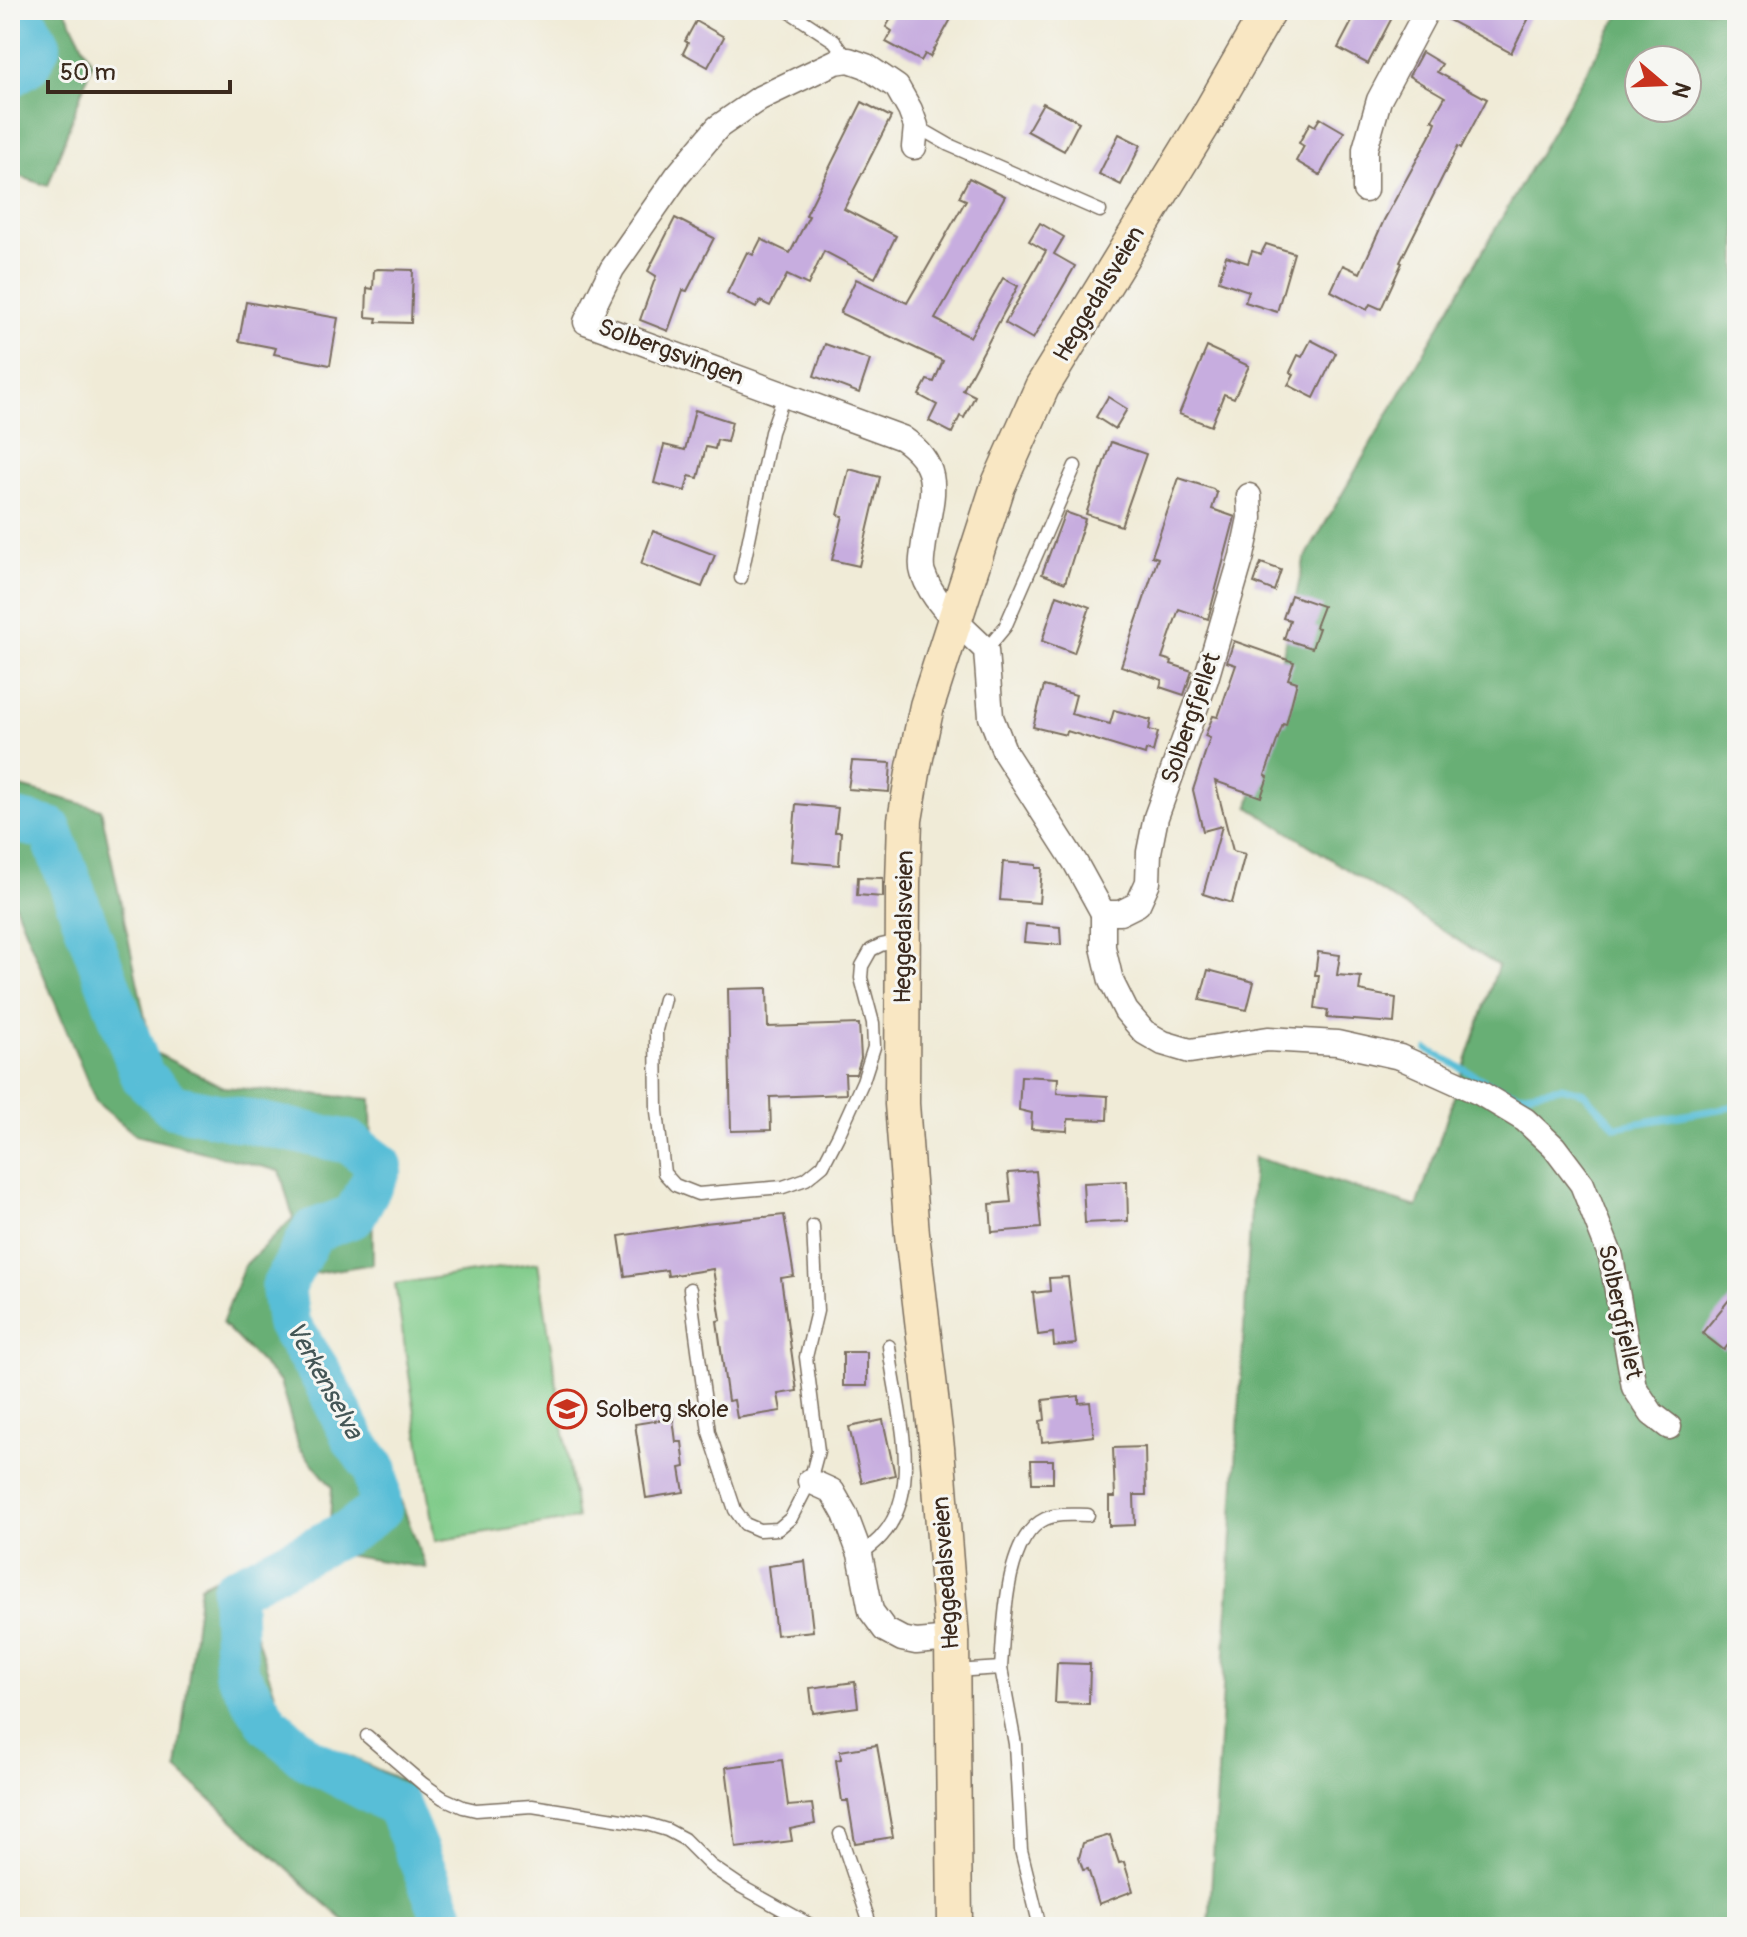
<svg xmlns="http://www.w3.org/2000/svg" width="1747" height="1937" viewBox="0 0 1747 1937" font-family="Pangolin,sans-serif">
	<rect width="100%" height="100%" fill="#f6f6f2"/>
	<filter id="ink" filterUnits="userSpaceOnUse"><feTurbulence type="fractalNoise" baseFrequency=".0125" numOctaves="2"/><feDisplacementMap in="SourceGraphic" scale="16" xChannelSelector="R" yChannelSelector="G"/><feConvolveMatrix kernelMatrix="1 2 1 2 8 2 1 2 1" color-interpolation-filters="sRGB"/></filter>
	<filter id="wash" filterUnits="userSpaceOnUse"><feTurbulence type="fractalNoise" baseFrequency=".006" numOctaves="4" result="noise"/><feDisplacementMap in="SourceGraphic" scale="32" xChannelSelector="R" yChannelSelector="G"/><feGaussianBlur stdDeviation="1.8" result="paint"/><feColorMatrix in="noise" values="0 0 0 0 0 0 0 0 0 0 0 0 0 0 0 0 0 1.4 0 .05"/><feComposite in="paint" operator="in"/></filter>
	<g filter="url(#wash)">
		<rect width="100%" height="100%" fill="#f0ebd7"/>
		<path fill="#7fcb89" stroke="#5d7a54" stroke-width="2" d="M538,1262L577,1519L435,1541L395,1284Z"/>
		<g fill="#67af75" stroke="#516c4a" stroke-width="2" fill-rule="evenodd">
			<path d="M10,10H65L92,63L48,186L10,173Z"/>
			<path d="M1622,10H1737V1927H1209L1254,1157L1417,1207L1498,966L1249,807L1304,560ZM1639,60H1687V108H1639Z"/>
			<path d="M10,784L101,809L152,1051L223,1087L371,1099L373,1264L298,1276L283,1328L323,1367L382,1451L426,1568L332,1553L246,1605L286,1727L411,1785L468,1927H351L177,1769L200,1586L330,1520L332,1487L299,1447L280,1382L222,1323L244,1266L293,1218L280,1171L136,1135L96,1102L10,893Z"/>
		</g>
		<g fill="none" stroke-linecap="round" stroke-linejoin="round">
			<path stroke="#59bed7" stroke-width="7" d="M1428,1050L1495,1086L1519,1094L1561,1087L1584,1093L1616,1127L1737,1106"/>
			<g stroke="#59bed7" stroke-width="44">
				<path d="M10,76L29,64L39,45L19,10"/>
				<path d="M10,825L16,821L50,829L143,1077L173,1106L349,1142L381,1166L354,1216L313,1231L283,1287L288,1323L322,1376L356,1443L376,1470L380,1509L353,1529L233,1590L236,1672L269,1724L307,1758L398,1806L448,1927"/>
			</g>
		</g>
		<g id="blocks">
			<g fill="#c7addf">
				<path d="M896,10H956L930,57L925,54L921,61L886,42L892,31L886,27Z"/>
				<path d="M1358,10H1396L1368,64L1338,48Z"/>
				<path d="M1442,10H1533L1511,53L1441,16Z"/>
				<path d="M696,21L724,37L708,67L683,53L688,43L685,41Z"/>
				<path d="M1422,52L1442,64L1437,72L1487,99L1461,148L1458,146L1400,262L1402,263L1381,309L1370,304L1367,310L1331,291L1343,265L1360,273L1384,220L1432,132L1436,122L1432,120L1445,97L1409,76Z"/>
				<path d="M862,102L891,117L844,209L896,236L875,278L824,251L808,285L787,275L770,306L760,301L756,308L727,293L747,252L753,255L761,239L790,253L809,216L806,215Z"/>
				<path d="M1043,103L1079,122L1064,151L1027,131Z"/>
				<path d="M1320,118L1344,132L1320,175L1296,161L1304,146L1299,143L1310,123L1315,126Z"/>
				<path d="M1119,134L1141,145L1121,185L1099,174Z"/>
				<path d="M969,178L1005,196L935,319L970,337L1003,278L1018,286L963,390L975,396L964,418L960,416L952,433L929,421L937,405L919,395L927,380L934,382L943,361L840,313L856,279L907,303L966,200L959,197Z"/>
				<path d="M675,218L714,238L687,291L683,290L668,331L640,320L656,276L648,271Z"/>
				<path d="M1040,223L1064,237L1054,254L1075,266L1033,339L1005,323L1046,251L1029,241Z"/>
				<path d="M1266,244L1294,253L1277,312L1245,302L1249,291L1219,281L1226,256L1248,263L1252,251L1261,254Z"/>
				<path d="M378,269L413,270L411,323L376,322L377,318L366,317L367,288L373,289L374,270Z"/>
				<path d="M246,302L338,318L330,365L274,354L276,348L239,341Z"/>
				<path d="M1311,340L1336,353L1314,398L1288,385L1294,374L1290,372L1298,355L1302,357Z"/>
				<path d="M825,344L870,360L859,393L814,376Z"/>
				<path d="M1207,347L1249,366L1234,398L1224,394L1211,426L1179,414Z"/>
				<path d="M1108,397L1127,409L1115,429L1096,417Z"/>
				<path d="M695,410L732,422L727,442L717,440L715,449L706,447L698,478L689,476L685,491L654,483L664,445L685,450Z"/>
				<path d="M1111,442L1146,454L1121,526L1086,514Z"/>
				<path d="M849,469L880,477L859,566L832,560L843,516L838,515Z"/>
				<path d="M1179,478L1213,489L1217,493L1212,509L1235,517L1208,619L1179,609L1162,658L1172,661L1171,664L1192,671L1184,695L1160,687L1162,680L1121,666L1158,558L1152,556Z"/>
				<path d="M1065,512L1085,519L1065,583L1042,574Z"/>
				<path d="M653,531L715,555L702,587L641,564Z"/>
				<path d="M1261,563L1281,570L1274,591L1254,583Z"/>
				<path d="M1057,595L1090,607L1074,653L1042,641Z"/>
				<path d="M1291,595L1323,606L1315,627L1319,628L1312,648L1284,639L1290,620L1283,618Z"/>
				<path d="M1234,641L1294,662L1288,679L1297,682L1286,725L1283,724L1265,775L1268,777L1261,797L1215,781L1233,851L1245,854L1232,903L1203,894L1222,826L1203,831L1193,790L1210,738L1205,736L1213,716L1218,717L1236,665L1227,662Z"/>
				<path d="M1044,686L1076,695L1071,714L1110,724L1114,710L1151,720L1149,730L1158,732L1153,752L1146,750L1145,755L1067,731L1066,735L1033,727Z"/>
				<path d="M852,761L891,763L889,792L848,789Z"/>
				<path d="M796,804L838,808L835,832H841L839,865L791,861Z"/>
				<path d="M1003,862L1036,865V868H1042L1039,903L1000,900Z"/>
				<path d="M858,877L883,878V897L857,895Z"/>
				<path d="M1026,924L1060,927L1061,945L1024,942Z"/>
				<path d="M1318,952L1340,955L1337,975L1361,977L1359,991L1396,998L1394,1023L1327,1018L1328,1010L1315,1008L1319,975H1315Z"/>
				<path d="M1208,970L1254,982L1247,1010L1200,1000Z"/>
				<path d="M767,988L768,1027L859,1024L861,1058L856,1074H845L846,1094L770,1097L771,1130L731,1131L728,989Z"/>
				<path d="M1021,1076L1058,1078L1057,1093L1108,1096L1107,1120L1068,1119L1067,1131L1031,1129L1032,1113L1019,1110Z"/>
				<path d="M1036,1171L1041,1228L992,1232L990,1204L1011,1202L1008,1173Z"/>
				<path d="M1127,1181L1128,1221L1085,1223L1083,1183Z"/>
				<path d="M784,1215L794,1276L781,1278L797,1391L778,1394L781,1411L737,1418L734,1400L728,1401L717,1321L721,1320L713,1269L668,1276L667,1270L625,1276L619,1236L705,1223Z"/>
				<path d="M1068,1277L1076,1344L1054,1346L1053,1333L1038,1335L1033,1293L1050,1291L1049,1278Z"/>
				<path d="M1737,1290V1333L1724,1350L1702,1333Z"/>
				<rect x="843" y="1352" width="24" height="34"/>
				<path d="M1079,1396V1403L1090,1402L1094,1436L1042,1442L1040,1421L1045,1420L1043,1400Z"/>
				<path d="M673,1418L676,1442H682L685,1467L680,1468L684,1492L646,1498L635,1424Z"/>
				<path d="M883,1420L895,1475L862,1483L849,1427Z"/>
				<path d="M1145,1447L1146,1495H1134L1135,1525L1109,1526V1497H1115L1113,1448Z"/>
				<path d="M1031,1460H1053V1483H1032Z"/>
				<path d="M805,1561L813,1631L776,1635L768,1566Z"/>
				<path d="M1057,1663L1090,1664L1089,1704L1055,1703Z"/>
				<path d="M855,1682L858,1707L813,1713L810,1688Z"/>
				<path d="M877,1745L893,1837L855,1843L848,1801H842L836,1760L841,1759L840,1751Z"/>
				<path d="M782,1760L788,1806L812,1804L815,1824L790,1829L792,1841L736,1848L726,1767Z"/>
				<path d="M1110,1835L1119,1863L1124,1862L1133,1891L1099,1904L1088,1869L1083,1870L1079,1858L1083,1843Z"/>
			</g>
		</g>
	</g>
	<g filter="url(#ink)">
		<use href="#blocks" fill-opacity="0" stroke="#7a6e5f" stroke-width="2"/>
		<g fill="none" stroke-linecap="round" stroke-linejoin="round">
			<g stroke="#7a6e5f" stroke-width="15">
				<g id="service">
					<path d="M787,10L834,41L849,60"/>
					<path d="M916,126L949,145L1100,211"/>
					<path d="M741,578L771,432L785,393"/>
					<path d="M986,650L1005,627L1075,466"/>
					<path d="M664,999L656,1030L657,1111L664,1173L675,1185L698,1194L783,1187L806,1179L823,1165L838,1136L863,1081L874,1047L873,1023L861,978L862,966L871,950L881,945L899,941"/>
					<path d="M690,1289L709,1432L735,1510L745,1524L759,1530L778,1529L791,1518L810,1481L818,1451L806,1357L817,1311L813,1226"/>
					<path d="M860,1554C934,1509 896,1414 889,1346"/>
					<path d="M1001,1668C1004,1629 1004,1538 1045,1519C1058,1513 1074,1515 1088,1515"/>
					<path d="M955,1671L1001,1668L1015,1744L1021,1850L1040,1927"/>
					<path d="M367,1736L423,1784L443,1798L463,1807L476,1810L532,1806L647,1824L667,1830L684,1839L711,1866L742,1887L814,1927"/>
					<path d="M840,1834L871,1927"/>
				</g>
			</g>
			<g stroke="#7a6e5f" stroke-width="27">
				<g id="minor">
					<path d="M914,147L916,126L910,110L897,87L866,66L849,60L835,62L760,98L718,127L677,176L612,269L586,322L902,438C946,468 931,497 924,543C923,552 920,565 923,573C933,604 964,628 986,650L991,717L1005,753L1075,862L1103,913H1120L1138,904L1148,882L1149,852L1156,817L1206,679L1242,556L1250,518L1249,496"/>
					<path d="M1365,190V149L1379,100L1427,10"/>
					<path d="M1103,913V947L1111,981L1126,1011L1144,1032L1163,1043L1190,1051L1268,1039L1337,1043L1400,1057L1480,1093L1525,1120L1554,1147L1582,1184L1611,1257L1634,1387L1652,1414L1669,1427"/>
					<path d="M810,1481L832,1491L845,1514L860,1554L871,1611L885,1630L902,1639L916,1642L952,1639"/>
				</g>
			</g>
			<g stroke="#7a6e5f" stroke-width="37">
				<path id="secondary" d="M955,1927L952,1639L937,1448L912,1234L902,1104L903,883L905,820L914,767L927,706L998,486L1042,387L1207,118L1269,10"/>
			</g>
			<use href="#service" stroke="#fff" stroke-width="12"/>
			<use href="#minor" stroke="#fff" stroke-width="24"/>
			<use href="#secondary" stroke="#f9e7c3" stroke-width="34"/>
		</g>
	</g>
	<defs>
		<g id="school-ring" transform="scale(2)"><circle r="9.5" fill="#f6f6f2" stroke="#c8321e" stroke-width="1.5"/><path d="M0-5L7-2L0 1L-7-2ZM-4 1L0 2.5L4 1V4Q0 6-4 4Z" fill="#c8321e"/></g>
	</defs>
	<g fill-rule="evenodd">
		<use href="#school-ring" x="567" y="1409"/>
	</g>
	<g text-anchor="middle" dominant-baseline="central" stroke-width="6" stroke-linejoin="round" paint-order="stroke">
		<g font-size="24" fill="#3b2a1e" stroke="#f6f6f2">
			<text transform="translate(1099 294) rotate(-59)">Heggedalsveien</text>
			<text transform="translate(671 352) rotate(20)">Solbergsvingen</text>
			<text transform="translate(1191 718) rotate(-71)">Solbergfjellet</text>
			<text transform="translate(904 927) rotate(-89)">Heggedalsveien</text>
			<text transform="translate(1620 1312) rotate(78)">Solbergfjellet</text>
			<text transform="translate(946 1573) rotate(-94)">Heggedalsveien</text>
		</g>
		<g font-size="24" fill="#3b2a1e" stroke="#f6f6f2" text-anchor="start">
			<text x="595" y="1409">Solberg skole</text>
		</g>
		<g font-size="26" font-style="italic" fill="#445656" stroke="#f6f6f2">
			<text transform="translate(324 1380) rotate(61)">Verkenselva</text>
		</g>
	</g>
	<rect width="1747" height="1937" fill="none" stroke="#f6f6f2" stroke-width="40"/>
	<g transform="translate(1663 84) rotate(109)"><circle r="38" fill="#f6f6f2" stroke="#aba49d" stroke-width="2"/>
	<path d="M0-6L14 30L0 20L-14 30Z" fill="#c8321e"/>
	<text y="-12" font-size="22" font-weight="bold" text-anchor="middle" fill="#3b2a1e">N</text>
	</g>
	<path d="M48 80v12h182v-12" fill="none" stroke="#3b2a1e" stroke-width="4"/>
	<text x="60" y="80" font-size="24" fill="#3b2a1e" stroke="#f6f6f2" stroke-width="6" paint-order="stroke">50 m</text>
</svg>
